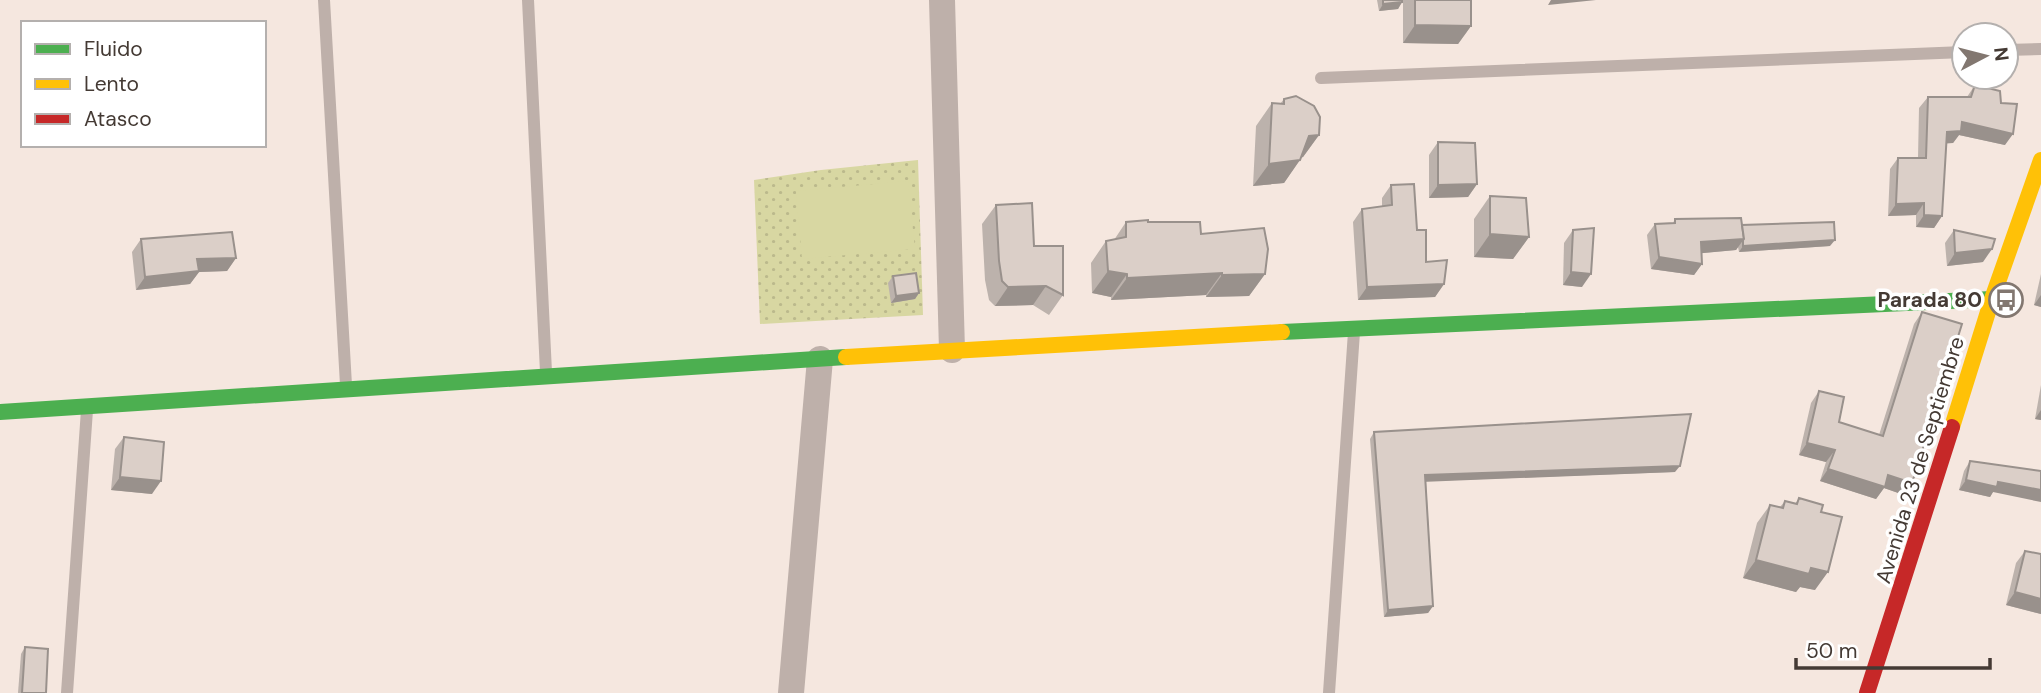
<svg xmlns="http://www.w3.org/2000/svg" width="2041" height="693" viewBox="0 0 2041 693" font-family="'DM Sans',sans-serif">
	<defs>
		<pattern id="park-dots" width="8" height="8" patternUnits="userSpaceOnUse" patternTransform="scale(1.75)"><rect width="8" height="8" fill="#d8d7a2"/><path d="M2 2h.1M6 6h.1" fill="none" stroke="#bbb98c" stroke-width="1.8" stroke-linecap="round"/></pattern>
	</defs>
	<rect width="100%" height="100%" fill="#f5e7df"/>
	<path fill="url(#park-dots)" d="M918,160L923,315L760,324L754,180L821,170Z"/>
	<path fill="#d8d7a2" d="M908,181L915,249L802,259L796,191Z"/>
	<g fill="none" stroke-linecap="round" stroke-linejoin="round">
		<g stroke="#beb0aa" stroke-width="12">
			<path d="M324,0L346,385"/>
			<path d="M528,0L546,372"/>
			<path d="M2006,50L2041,49"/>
			<path d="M1321,78L1964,52"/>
			<path d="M67,693L87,410"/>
			<path d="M1329,693L1354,332"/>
		</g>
		<g stroke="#beb0aa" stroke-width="26">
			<path d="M942,0L952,350"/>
			<path d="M791,693L820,359"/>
		</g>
		<g stroke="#4caf50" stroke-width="16">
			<path d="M1282,332L1992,299"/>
			<path d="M0,412L846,357"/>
		</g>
		<g stroke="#ffc107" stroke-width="16">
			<path d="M846,357L1282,332"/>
			<path d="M1952,427L1992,299L2041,160"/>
		</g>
		<path stroke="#c62828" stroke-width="16" d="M1867,693L1952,427"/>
	</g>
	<g fill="#bcb2ac">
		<path d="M1377,0H1402V2L1398,9L1379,11Z"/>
		<path d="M1403,0H1471V26L1458,44L1403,43Z"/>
		<path d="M1975,85L2005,145L1959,135L1953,143H1946L1942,216L1934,228L1916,227V215L1888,216L1890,169L1898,158H1918L1919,108L1928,97H1967Z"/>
		<path d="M1284,99L1319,135L1303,157L1301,158L1284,183L1253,186L1256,126L1272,103L1280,104Z"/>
		<path d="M1438,142L1477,184L1468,197L1429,198V155Z"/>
		<path d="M1391,185L1417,230L1426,262L1444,284L1435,297L1358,300L1353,222L1362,209L1382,207V198Z"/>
		<path d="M1490,196L1529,237L1513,259L1474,257V219Z"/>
		<path d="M996,205L1034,246L1063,295L1049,315L1033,305L995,306L989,300L985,280L982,224Z"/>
		<path d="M1675,219L1742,225L1830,246L1739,252L1738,247L1736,250L1702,253V264L1694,275L1651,269L1647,235L1655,224L1673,223Z"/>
		<path d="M1126,222H1148L1201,234L1265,274L1249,296L1206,297V295L1111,300V297L1092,293L1091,263L1106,241L1114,240Z"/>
		<path d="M1573,230L1582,287L1563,285L1564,243Z"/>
		<path d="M1954,230L1983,262L1947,266L1945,243Z"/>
		<path d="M141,239L236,258L227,271L199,272L190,284L136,290L132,252Z"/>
		<path d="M2041,274V307L2034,305Z"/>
		<path d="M893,276L919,293L915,299L891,303L888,283Z"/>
		<path d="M1922,312L1904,495L1884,488L1876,499L1820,481L1826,462L1799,455L1811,403L1819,391L1839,422L1879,435L1914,324Z"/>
		<path d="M2041,385V420L2035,419Z"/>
		<path d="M1374,432L1675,472L1426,481L1433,606L1428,613L1384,617L1370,439Z"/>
		<path d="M124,437L152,494L111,490L115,449Z"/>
		<path d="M1970,461L1993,492L1990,497L1959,490L1964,471Z"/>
		<path d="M1799,498L1821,512L1815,590L1800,587L1796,592L1743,578L1757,523L1770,505L1780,507L1785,501L1795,504Z"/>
		<path d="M2025,551L2041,554V614L2006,605L2016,563Z"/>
		<path d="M25,647L46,693H18L21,654Z"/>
	</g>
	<g fill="#99918c">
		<path d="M1551,0H1596L1548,5Z"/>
		<path d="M1402,2L1398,9L1379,11L1383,4Z"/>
		<path d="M1415,25L1471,26L1458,44L1403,43Z"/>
		<path d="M1962,122L2013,134L2005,145L1959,135L1953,143L1939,144L1947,132Z"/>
		<path d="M1319,135L1303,157L1293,159L1309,136Z"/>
		<path d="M1300,160L1284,183L1253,186L1269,164Z"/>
		<path d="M1477,184L1468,197L1429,198L1438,185Z"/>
		<path d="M1924,203L1916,215L1888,216L1896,204Z"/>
		<path d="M1924,215L1942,216L1934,228L1916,227Z"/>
		<path d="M1490,234L1529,237L1513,259L1474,257Z"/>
		<path d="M1744,239L1736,250L1693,254L1701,242Z"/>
		<path d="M1835,240L1830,246L1739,252L1743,246Z"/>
		<path d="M1992,249L1983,262L1947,266L1955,253Z"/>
		<path d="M1659,257L1702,264L1694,275L1651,269Z"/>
		<path d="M236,258L227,271L199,272L190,284L136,290L145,277L197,259Z"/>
		<path d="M1108,271L1127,274L1111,297L1092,293Z"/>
		<path d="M1571,272L1591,274L1582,287L1563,285Z"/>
		<path d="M1222,273L1206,295L1111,300L1127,278Z"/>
		<path d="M1265,274L1249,296L1206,297L1222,275Z"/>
		<path d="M1444,284L1435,297L1358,300L1367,287Z"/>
		<path d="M1046,286L1033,305L995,306L1008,287Z"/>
		<path d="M919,293L915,299L891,303L896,296Z"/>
		<path d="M2041,295V307L2034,305Z"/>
		<path d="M2041,410V420L2035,419Z"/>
		<path d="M1807,443L1835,450L1826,462L1799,455Z"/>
		<path d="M1680,466L1675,472L1421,482L1425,475Z"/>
		<path d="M1828,469L1888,475L1912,483L1904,495L1884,488L1876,499L1820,481Z"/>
		<path d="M120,477L161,481L152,494L111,490Z"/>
		<path d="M1966,480L1998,482L2041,490V502L1993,492L1990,497L1959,490Z"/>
		<path d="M1756,560L1811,568L1828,572L1815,590L1800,587L1796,592L1743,578Z"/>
		<path d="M2015,592L2041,599V614L2006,605Z"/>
		<path d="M1433,606L1428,613L1384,617L1388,610Z"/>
	</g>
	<g fill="#dbcfc8" stroke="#99918c" stroke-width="2">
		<path d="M1383,0H1402V2L1383,4Z"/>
		<path d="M1415,0H1471V26L1415,25Z"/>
		<path d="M1975,85L2000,91L2001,103L2017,104L2013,134L1962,122L1961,131L1947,132L1942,216L1924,215V203L1896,204L1898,158H1926L1928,97H1971Z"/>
		<path d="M1296,96L1314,106L1320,117L1319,135L1309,136L1300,160L1269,164L1272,103L1284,104V99Z"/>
		<path d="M1438,142L1475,143L1477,184L1438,185Z"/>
		<path d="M1414,184L1417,230H1426V262L1447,260L1444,284L1367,287L1362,209L1392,205L1391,185Z"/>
		<path d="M1490,196L1526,198L1529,237L1490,234Z"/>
		<path d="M1032,203L1034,246H1063V295L1046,286L1008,287L1002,281L999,261L996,205Z"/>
		<path d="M1741,218L1744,239L1701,242L1702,264L1659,257L1655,224L1675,223V219Z"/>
		<path d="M1148,220V222H1200L1201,234L1264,228L1268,249L1265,274L1222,275V273L1127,278V274L1108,271L1106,241L1126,237V222Z"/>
		<path d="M1834,222L1835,240L1743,246V240L1744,239L1742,225Z"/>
		<path d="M1594,228L1591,274L1571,272L1573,230Z"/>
		<path d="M1954,230L1995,239L1992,249L1955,253Z"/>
		<path d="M232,232L236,258L197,259L199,271L145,277L141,239Z"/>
		<path d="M916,273L919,293L896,296L893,276Z"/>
		<path d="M1922,312L1962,324L1912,483L1888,475L1885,487L1828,469L1835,450L1807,443L1819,391L1844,397L1839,422L1883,436Z"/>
		<path d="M1691,414L1680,466L1425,475L1433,606L1388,610L1374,432Z"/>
		<path d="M124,437L164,442L161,481L120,477Z"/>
		<path d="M1970,461L2041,471V490L1998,482L1997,487L1966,480Z"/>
		<path d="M1799,498L1823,505L1821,512L1842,517L1828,572L1811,568L1809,574L1756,560L1770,505L1783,508L1785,501L1797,504Z"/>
		<path d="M2025,551L2041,554V599L2015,592Z"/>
		<path d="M25,647L48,649L46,693H22Z"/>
	</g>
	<defs>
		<g id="bus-ring" transform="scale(1.75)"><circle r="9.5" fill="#fff" stroke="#827770" stroke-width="1.5"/><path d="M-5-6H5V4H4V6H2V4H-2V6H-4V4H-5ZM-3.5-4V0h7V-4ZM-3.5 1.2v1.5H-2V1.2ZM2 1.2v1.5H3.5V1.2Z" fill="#827770"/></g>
	</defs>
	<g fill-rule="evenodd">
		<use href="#bus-ring" x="2006" y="300"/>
	</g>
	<g text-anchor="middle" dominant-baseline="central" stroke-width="7" stroke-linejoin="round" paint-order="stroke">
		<g font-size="21" font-weight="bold" fill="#443a34" stroke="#fff" text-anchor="end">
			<text x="1982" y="300">Parada 80</text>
		</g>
		<g font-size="21" fill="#443a34" stroke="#fff">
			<text transform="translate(1920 460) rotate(-73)">Avenida 23 de Septiembre</text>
		</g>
	</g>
	<rect x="21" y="21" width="245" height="126" fill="#ffffff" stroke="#b4b0ae" stroke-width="2"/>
	<rect x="35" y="44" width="35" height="10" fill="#4caf50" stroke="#b4b0ae" stroke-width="2"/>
	<text x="84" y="56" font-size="21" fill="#443a34">Fluido</text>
	<rect x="35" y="79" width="35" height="10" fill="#ffc107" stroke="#b4b0ae" stroke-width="2"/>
	<text x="84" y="91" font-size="21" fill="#443a34">Lento</text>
	<rect x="35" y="114" width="35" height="10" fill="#c62828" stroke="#b4b0ae" stroke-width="2"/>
	<text x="84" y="126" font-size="21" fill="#443a34">Atasco</text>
	<g transform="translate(1985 56) rotate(83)"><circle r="33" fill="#ffffff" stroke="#b4b0ae" stroke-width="2"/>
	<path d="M0-5L12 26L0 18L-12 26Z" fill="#827770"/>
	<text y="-10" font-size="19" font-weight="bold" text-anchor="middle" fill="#443a34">N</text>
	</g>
	<path d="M1796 658v10h194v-10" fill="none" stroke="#443a34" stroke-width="3.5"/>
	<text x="1806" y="658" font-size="21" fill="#443a34" stroke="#ffffff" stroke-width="5" paint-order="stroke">50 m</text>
</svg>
